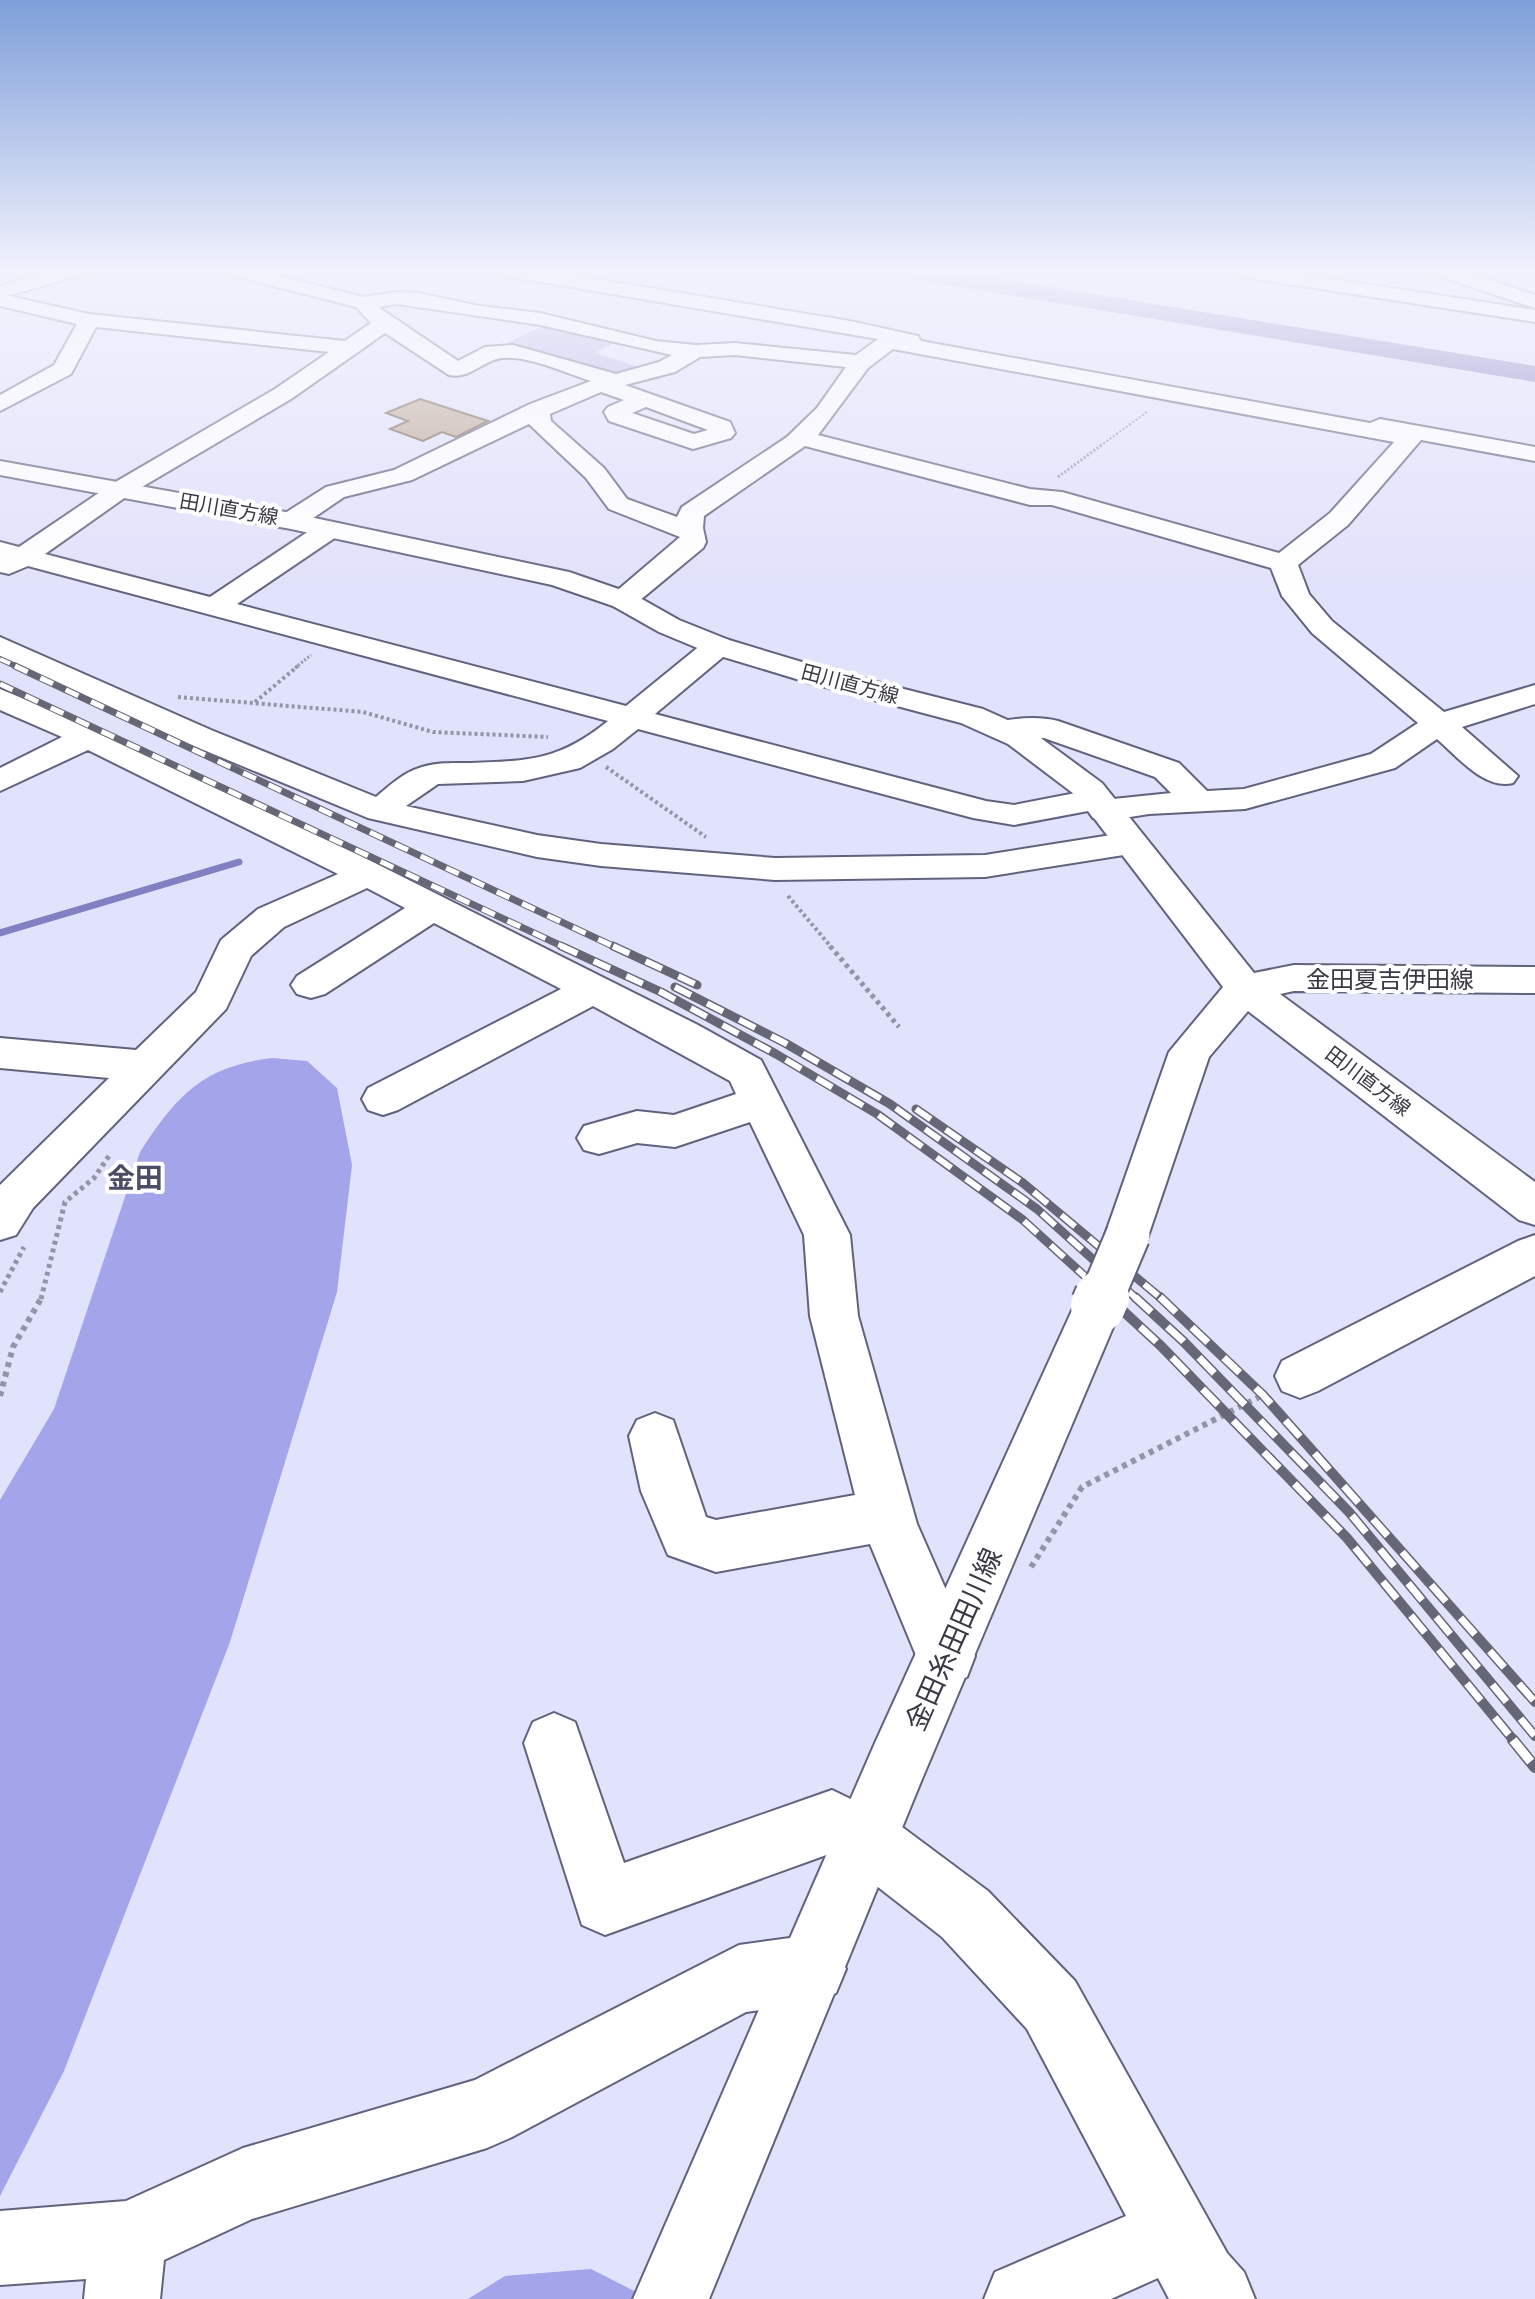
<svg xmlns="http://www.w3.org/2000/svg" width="1535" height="2299" viewBox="0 0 1535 2299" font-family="'PT Sans Narrow','Noto Sans JP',sans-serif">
	<rect width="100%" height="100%" fill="#e1e2fb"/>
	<path fill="#b2b4e2" d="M547,324L618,341L595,353L645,369L619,376L505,344Z"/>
	<g fill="#a4a4ea">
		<path d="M272,1058L307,1061L337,1088L352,1165L337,1292L230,1642L64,2071L0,2196V1500L54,1409L140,1152C176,1096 203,1066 272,1058Z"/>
		<path d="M591,2269L650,2299H468L505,2276Z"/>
	</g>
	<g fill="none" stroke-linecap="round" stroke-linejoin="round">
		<path stroke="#8080c2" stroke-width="7" d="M0,933L239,862"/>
		<path fill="#8080c2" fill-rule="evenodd" d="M882,269H939L1535,366V382L894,276L885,274Z"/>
	</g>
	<path fill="#bda68e" stroke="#725d48" stroke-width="2" d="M420,399L488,421L456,437L442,432L423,441L390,429L408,421L386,413Z"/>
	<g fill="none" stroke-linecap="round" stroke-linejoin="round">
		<g stroke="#61627d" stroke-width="4">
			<g id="minor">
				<path d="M219,269H252L363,297L397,292L418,293L480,306L540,313L656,341L696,345L735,343L856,355L878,339L500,275L490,269H535L850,321L918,336L921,341L1370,423L1380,419L1535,447V461L1421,440L1348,525L1298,565L1309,594L1332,621L1444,712L1535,685V704L1462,727L1518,776L1513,783C1484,790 1458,757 1437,739L1395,768L1245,809L1149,814L1105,821L1093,818L1088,811L1014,825L973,818L638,729L613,749L580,768L523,781L438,784L406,806L537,835L601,844L775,858L985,855L1130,832L1143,835L1148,843L1143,851L1130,854L985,877L775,880L601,866L537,857L368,818L189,744L0,657V637L211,730L376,797C390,785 404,772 422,767C437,762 455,763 471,763C530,761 560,760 608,721L28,566L9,574L0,572V542L19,547L112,484L275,389L329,352L96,327L71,374L0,411V395L54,365L77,324L0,306V294L89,314L345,341L371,323L356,307L222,273ZM397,304L540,325L672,355L659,362L616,374L513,345L485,347L458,361L378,307ZM385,333L449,375C470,380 484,359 503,358C530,356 565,373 591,381L530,404L394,470L326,487L282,515L278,521L282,527H300L344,497L412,480L529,424L586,478L609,509L680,537L613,594L609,600L613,606L623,609L633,606L703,548L706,542L703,528L704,516L805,446L1030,505H1052L1271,568L1282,596L1312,633L1418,723L1371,754L1244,789L1207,791L1179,763L1058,721C1038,716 1013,718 993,723L988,730L993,737L1004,740L1044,738L1155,777L1171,793L1113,799L1108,792L1096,789L1014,805L986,801L655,714L729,652L733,646L729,640L718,637L707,640L626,706L237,604L339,535L343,529L339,523H321L210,597L45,554L130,494L291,399ZM893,349L1394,442L1330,513L1279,553L1062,492L1030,489L818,435L868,368ZM735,355L846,367L817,408L787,437L682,507L677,517L627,499L604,468L551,421L550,414L601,392L624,400L608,407L604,412L609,421L693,449L731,438L735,433L730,422L625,385L675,372L700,357ZM646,407L708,430L694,434L632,413Z"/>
				<path d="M1426,269H1455L1535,295V308L1429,273Z"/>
				<path d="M0,689L99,730L343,847L698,1025L761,1060L850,1235L858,1316L917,1524L975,1656L967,1677L946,1685L925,1677L870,1544L716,1572L668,1555L641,1491L629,1436L637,1420L655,1413L673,1420L706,1517L716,1520L855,1495L810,1316L804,1235L750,1122L675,1147L637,1143L599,1154L584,1150L577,1138L584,1126L637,1111L674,1115L736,1094L730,1081L593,1006L398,1110L383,1115L368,1110L362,1099L368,1088L561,989L434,923L325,994L311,998L297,994L291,985L297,976L405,908L367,888L284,927L251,956L226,1009L33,1208L16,1235L0,1240V1185L109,1078L0,1068V1038L136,1050L196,992L221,940L258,909L338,874L88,750L0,791V768L62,737L0,710Z"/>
				<path d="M1535,1235V1276L1318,1391L1300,1398L1282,1391L1275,1376L1282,1361L1518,1241Z"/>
				<path d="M554,1713L575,1722L624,1863L832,1790L890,1818L988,1891L1075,1981L1227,2253L1244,2272L1255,2299H1169L1158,2278L1111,2299H984L995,2272L1126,2216L1027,2029L942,1937L846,1862L829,1854L605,1935L582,1925L524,1743L533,1722Z"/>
				<path d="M812,1935L836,1945L846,1969L836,1993L812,2003L746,2012L512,2137L487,2148L252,2219L164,2260L160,2299H84L86,2279L0,2285V2211L126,2201L243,2148L475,2080L739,1945Z"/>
			</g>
		</g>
		<g stroke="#61627d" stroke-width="4">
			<g id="major">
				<path d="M60,269H91L88,273L0,298V286Z"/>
				<path d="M1219,269H1267L1535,310V322L1229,275Z"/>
				<path d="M0,461L291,513L569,572L633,594L679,620L729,640L825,669L983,709L1030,730L1102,783L1254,973L1294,965L1535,967V993L1294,991L1280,994L1535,1182V1225L1519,1220L1248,1011L1209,1057L1144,1248L1128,1253L1112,1248L1105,1235L1169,1052L1223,987L1078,797L1008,744L961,723L803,681L707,652L659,632L613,606L552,585L291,529L0,475Z"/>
				<path d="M1098,1286L1115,1292L1122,1306L922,1779L709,2299H633L875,1743L1074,1306L1081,1292Z"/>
			</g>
		</g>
		<path stroke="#9394a7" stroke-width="2" stroke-dasharray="2 2" stroke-linecap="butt" d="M1100,446L1147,412"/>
		<g stroke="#9394a7" stroke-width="3" stroke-dasharray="2 2" stroke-linecap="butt">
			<path d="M1058,477L1103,444"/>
			<path d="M295,668L311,655"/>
		</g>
		<g stroke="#9394a7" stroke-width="4" stroke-dasharray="3 3" stroke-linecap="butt">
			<path d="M178,697L363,712L433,732L548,737"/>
			<path d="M255,702L298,666"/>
			<path d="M606,767L706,837"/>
			<path d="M788,896L832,948"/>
		</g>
		<g stroke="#9394a7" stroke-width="5" stroke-dasharray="4 4" stroke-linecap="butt">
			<path d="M830,946L899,1027"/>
			<path d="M0,1292L24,1247"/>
			<path d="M41,1299L65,1202L94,1178L111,1153"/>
		</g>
		<g stroke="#9394a7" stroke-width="6" stroke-dasharray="5 5" stroke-linecap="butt">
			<path d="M0,1396L13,1347L42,1297"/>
			<path d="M1031,1567L1082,1487L1267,1393"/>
		</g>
		<use href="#minor" fill="#fff" fill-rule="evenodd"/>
		<use href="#major" fill="#fff" fill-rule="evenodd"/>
		<g stroke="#666776" stroke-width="6">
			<path id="rail-far4" d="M0,659L20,668"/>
		</g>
		<g stroke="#666776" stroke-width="7">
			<g id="rail-far3">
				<path d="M15,666L617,948"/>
				<path d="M0,684L566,948"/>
			</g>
		</g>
		<g stroke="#666776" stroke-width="9">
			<g id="rail-far2">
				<path d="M561,946L661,992L776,1054L877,1114L1023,1220L1110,1299"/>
				<path d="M613,946L697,985"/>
				<path d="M675,987L785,1043L890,1104L1037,1209L1137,1299"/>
				<path d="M916,1109L1023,1183L1162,1299"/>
			</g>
		</g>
		<g stroke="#666776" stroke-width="10">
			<g id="rail-far1">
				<path d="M1108,1297L1161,1346L1347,1538L1515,1742"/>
				<path d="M1135,1297L1183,1341L1349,1512L1535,1736"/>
				<path d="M1160,1297L1263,1395L1535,1702"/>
			</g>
		</g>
		<g stroke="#666776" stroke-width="12">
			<path id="rail" d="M1513,1740L1535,1767"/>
		</g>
		<use href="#rail-far4" stroke="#fff" stroke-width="4" stroke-dasharray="11" stroke-linecap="butt"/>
		<use href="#rail-far3" stroke="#fff" stroke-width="5" stroke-dasharray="14" stroke-linecap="butt"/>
		<use href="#rail-far2" stroke="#fff" stroke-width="6" stroke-dasharray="18" stroke-linecap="butt"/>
		<use href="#rail-far1" stroke="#fff" stroke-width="7" stroke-dasharray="22" stroke-linecap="butt"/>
		<use href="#rail" stroke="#fff" stroke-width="9" stroke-dasharray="28" stroke-linecap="butt"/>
		<g stroke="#61627d" stroke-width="47" stroke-linecap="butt">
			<path id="major-bridge-far1" d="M1101,1299L1128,1235"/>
		</g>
		<g stroke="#61627d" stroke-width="58" stroke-linecap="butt">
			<path id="major-bridge" d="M1098,1306L1102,1297"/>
		</g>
		<use href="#major-bridge-far1" stroke="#fff" stroke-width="43"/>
		<use href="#major-bridge" stroke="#fff" stroke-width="54"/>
	</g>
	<linearGradient id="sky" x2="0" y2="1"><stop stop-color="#7e9fd9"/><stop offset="0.46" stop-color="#f2f2fd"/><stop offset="1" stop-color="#f2f2fd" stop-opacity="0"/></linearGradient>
	<rect width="1535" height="591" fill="url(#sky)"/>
	<g text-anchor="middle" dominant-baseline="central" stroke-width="8" stroke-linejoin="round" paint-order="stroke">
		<g font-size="20" fill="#393945" stroke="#fff">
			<text transform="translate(229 509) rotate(10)">田川直方線</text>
			<text transform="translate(850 684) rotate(15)">田川直方線</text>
			<text transform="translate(1368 1081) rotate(37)">田川直方線</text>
		</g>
		<g font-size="24" fill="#393945" stroke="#fff">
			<text x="1390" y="979">金田夏吉伊田線</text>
		</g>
		<g font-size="28" font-weight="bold" fill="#4b4c66" stroke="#fff">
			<text x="135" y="1177">金田</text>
		</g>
		<g font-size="28" fill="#393945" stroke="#fff">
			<text transform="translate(953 1639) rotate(-66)">金田糸田田川線</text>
		</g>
	</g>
</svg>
